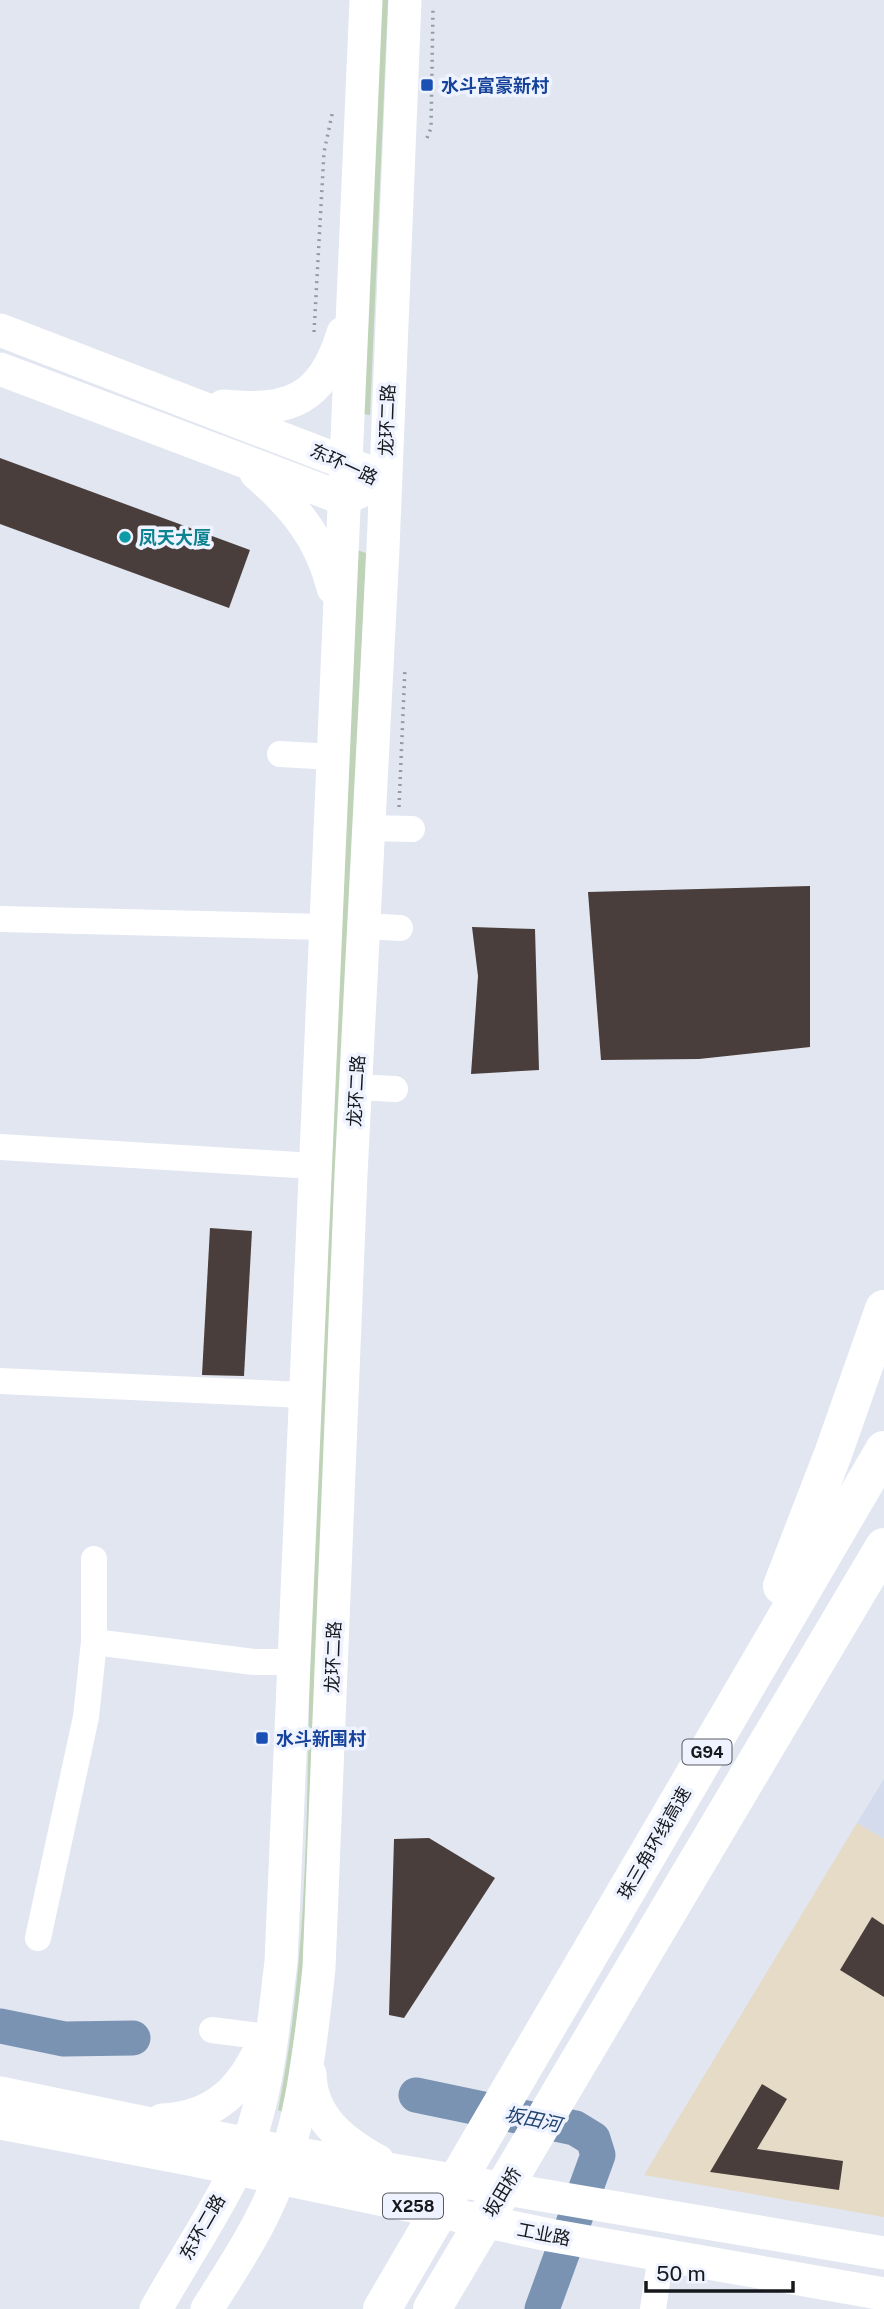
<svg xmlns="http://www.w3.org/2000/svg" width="884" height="2309" viewBox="0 0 884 2309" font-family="'Public Sans','Noto Sans SC',sans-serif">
	<rect width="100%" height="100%" fill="#e1e6f1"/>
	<path fill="#d3dbed" d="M884,1779V1839L857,1823Z"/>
	<path fill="#e5dbc6" d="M857,1823L884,1839V2217L644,2175Z"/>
	<g fill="#bed3b8">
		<path d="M380,0H388L370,415L363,414Z"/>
		<path d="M357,550L366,553L302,1984L283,2112L278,2110C314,1932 305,1744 313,1562C328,1225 342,887 357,550Z"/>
	</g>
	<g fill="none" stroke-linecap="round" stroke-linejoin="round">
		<g stroke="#7a93b3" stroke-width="35">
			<path d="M0,2026L64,2039L133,2038"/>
			<path d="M416,2095L575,2128L593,2139L598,2155L542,2309"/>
		</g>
	</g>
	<g fill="#493e3b">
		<path d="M0,458L250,550L229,608L0,524Z"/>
		<path d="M810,886V1047L699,1059L601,1060L588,892Z"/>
		<path d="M472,927L535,929L539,1070L471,1074L478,976Z"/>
		<path d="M210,1228L252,1231L244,1376L202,1375Z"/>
		<path d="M429,1838L495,1878L404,2018L389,2015L394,1839Z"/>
		<path d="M872,1917L884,1925V1997L840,1970Z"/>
		<path d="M762,2084L787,2099L757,2149L843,2161L839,2190L710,2172Z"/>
	</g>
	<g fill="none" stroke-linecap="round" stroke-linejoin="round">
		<g stroke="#979aa3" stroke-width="3.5" stroke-dasharray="2 5" stroke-linecap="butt">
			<path d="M427,138L431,128L433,10"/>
			<path d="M314,332L324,152L333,110"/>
			<path d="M399,807L405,668"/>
		</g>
		<g stroke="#fff" stroke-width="26">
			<path d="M280,754L333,757"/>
			<path d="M368,828L412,829"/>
			<path d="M0,919L325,927"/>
			<path d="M364,926L400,928"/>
			<path d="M357,1087L395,1089"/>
			<path d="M0,1147L314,1166"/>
			<path d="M0,1381L303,1395"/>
			<path d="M94,1642L254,1662H293"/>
			<path d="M38,1938L86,1717L94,1642V1559"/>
			<path d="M212,2030L266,2037"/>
			<path d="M653,2309L661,2255"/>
		</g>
		<g stroke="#fff" stroke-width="33">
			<path d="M0,330L364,470"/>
			<path d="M0,369L344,499L363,490"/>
			<path d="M223,406C289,413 323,400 343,333"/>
			<path d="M256,473C294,506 321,538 333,588"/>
			<path d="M310,2074C311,2117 342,2141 378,2161"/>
			<path d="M0,2093L287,2152L884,2253"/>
			<path d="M162,2120C215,2118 243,2089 264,2041"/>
			<path d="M0,2123L194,2160L549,2235L884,2294"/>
			<path d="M156,2309C186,2255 236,2183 254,2126C270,2073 274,2017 281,1962L366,0"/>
			<path d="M207,2309C226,2279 246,2249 262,2217C301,2140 310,2053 319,1968L351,1174L383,549L405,0"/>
		</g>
		<g stroke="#fff" stroke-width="38">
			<path d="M782,1586L833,1454L884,1309"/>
			<path d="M382,2309L884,1450"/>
			<path d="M432,2309L884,1547"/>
		</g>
	</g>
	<g fill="#1a4fb4" stroke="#eef3ff" stroke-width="2.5">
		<rect x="420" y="78" width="14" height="14" rx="3.5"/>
		<rect x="255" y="1731" width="14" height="14" rx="3.5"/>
	</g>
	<circle fill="#0f9aa8" stroke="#eef3ff" stroke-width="2.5" cx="125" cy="537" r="7"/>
	<g text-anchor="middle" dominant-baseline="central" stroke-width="7" stroke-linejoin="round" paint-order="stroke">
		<g fill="#eef3ff" stroke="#575a60" stroke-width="2">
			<rect x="682.5" y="1739.5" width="49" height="25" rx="5"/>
			<rect x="383" y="2193.5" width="60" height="25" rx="5"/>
		</g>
		<g font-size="16" font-weight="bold" fill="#16181c">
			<text x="707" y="1752">G94</text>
			<text x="413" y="2206">X258</text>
		</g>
		<g font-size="18" font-weight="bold" fill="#164399" stroke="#eef3ff" text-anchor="start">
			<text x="441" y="85">水斗富豪新村</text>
			<text x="276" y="1738">水斗新围村</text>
		</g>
		<g font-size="18" fill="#16181c" stroke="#eef3ff">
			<text transform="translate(387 420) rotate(-88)">龙环二路</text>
			<text transform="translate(344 464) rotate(25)">东环一路</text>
			<text transform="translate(356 1091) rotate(-87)">龙环二路</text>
			<text transform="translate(333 1657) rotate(-88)">龙环二路</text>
			<text transform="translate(654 1843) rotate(-60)">珠三角环线高速</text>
			<text transform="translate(502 2192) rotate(-59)">坂田桥</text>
			<text transform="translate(202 2227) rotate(-60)">东环二路</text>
			<text transform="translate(544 2234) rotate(11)">工业路</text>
		</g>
		<g font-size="18" font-weight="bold" fill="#0d838f" stroke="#eef3ff" text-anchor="start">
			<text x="139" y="537">凤天大厦</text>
		</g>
		<g font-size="19" font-style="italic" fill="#224471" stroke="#eef3ff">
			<text transform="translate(533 2119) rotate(12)">坂田河</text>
		</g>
	</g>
	<path d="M646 2281v10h147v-10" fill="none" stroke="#16181c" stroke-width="3.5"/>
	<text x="656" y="2281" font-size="21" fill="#16181c" stroke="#eef3ff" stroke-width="5" paint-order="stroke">50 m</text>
</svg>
